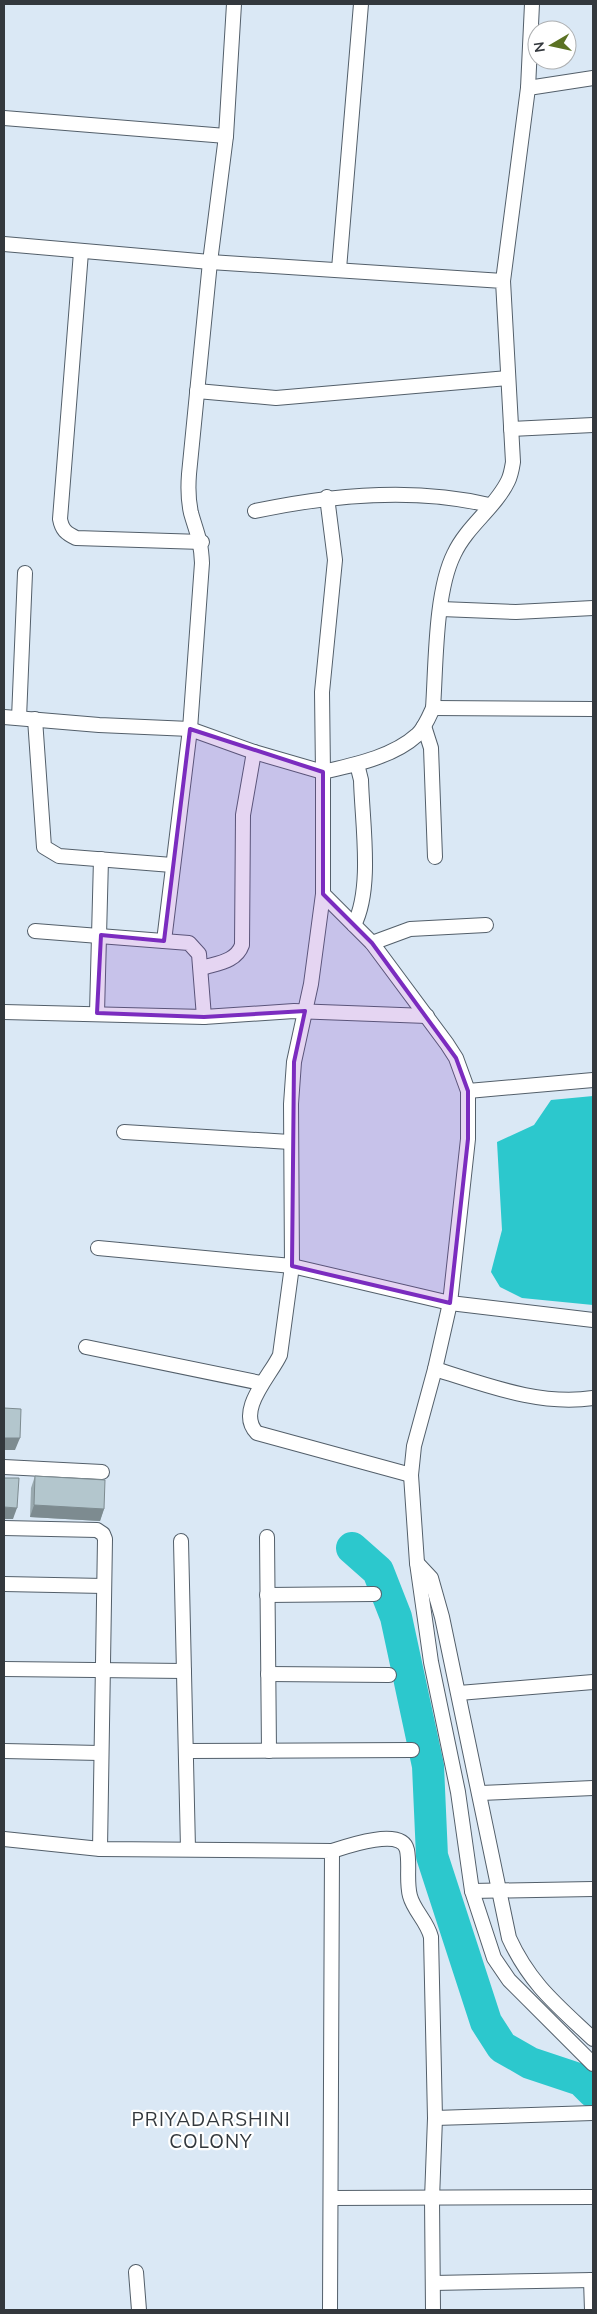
<svg xmlns="http://www.w3.org/2000/svg" width="597" height="2314" viewBox="0 0 597 2314" font-family="Mulish,sans-serif">
	<rect width="100%" height="100%" fill="#dae8f5"/>
	<path fill="#2cc8cd" d="M593,1096V1305L522,1298L500,1287L491,1272L502,1230L497,1142L534,1125L551,1100Z"/>
	<g fill="none" stroke-linecap="round" stroke-linejoin="round">
		<path stroke="#2cc8cd" stroke-width="32" d="M352,1548L378,1571L396,1617L428,1766L432,1856L486,2022L502,2047L530,2063L581,2080L593,2092"/>
		<g stroke="#535f6a" stroke-width="16">
			<g id="street">
				<path d="M528,88L593,78"/>
				<path d="M4,118L226,136"/>
				<path d="M4,244L210,262L503,281L513,462C512,468 511,475 508,481C495,508 467,526 454,554C435,592 436,665 433,708C429,717 424,729 417,735C393,757 353,765 323,772V894L372,943L447,1044L456,1058L468,1091V1139L450,1303L435,1369L414,1446L411,1475L417,1563L431,1662L458,1792L472,1891L494,1958L509,1980L593,2064"/>
				<path d="M81,252L60,519C62,530 66,533 76,538L202,542"/>
				<path d="M339,269L361,4"/>
				<path d="M503,281L528,88L532,4"/>
				<path d="M197,391L276,398L508,378"/>
				<path d="M511,429L593,425"/>
				<path d="M255,511C330,495 415,487 489,505"/>
				<path d="M441,609L516,612L593,608"/>
				<path d="M433,708L593,709"/>
				<path d="M4,717L99,725L190,729L254,752L323,772L322,692L335,560L327,497"/>
				<path d="M19,718L25,573"/>
				<path d="M35,719L44,847L59,856L172,865"/>
				<path d="M424,726L431,748L435,857"/>
				<path d="M323,894L311,984L294,1062L291,1104L292,1266L280,1355C271,1375 235,1411 257,1433L411,1475"/>
				<path d="M354,925C373,888 362,822 361,780L357,764"/>
				<path d="M35,931L189,943L199,954L204,1017"/>
				<path d="M164,941L190,729L202,563C201,540 197,534 191,513C188,500 188,487 189,474L210,262L226,136L234,4"/>
				<path d="M372,943L410,929L486,925"/>
				<path d="M202,968C217,963 236,962 242,945L243,815L254,752"/>
				<path d="M4,1012L204,1017L294,1011L427,1016"/>
				<path d="M97,1013L101,859"/>
				<path d="M468,1091L593,1080"/>
				<path d="M124,1132L290,1142"/>
				<path d="M98,1248L292,1266L450,1303L593,1320"/>
				<path d="M86,1347L261,1383"/>
				<path d="M435,1369C487,1385 539,1406 593,1398"/>
				<path d="M4,1467L102,1472"/>
				<path d="M4,1528L97,1530L103,1534L105,1539L100,1849"/>
				<path d="M267,1537L269,1751"/>
				<path d="M181,1541L188,1849"/>
				<path d="M417,1563L431,1578L442,1617L509,1938C530,1984 557,2005 593,2039"/>
				<path d="M4,1584L104,1586"/>
				<path d="M267,1595L374,1594"/>
				<path d="M4,1669L184,1671"/>
				<path d="M268,1674L389,1675"/>
				<path d="M459,1693L593,1682"/>
				<path d="M4,1751L100,1753"/>
				<path d="M186,1751L412,1750"/>
				<path d="M481,1793L593,1788"/>
				<path d="M4,1839L100,1849L332,1851L330,2310"/>
				<path d="M332,1851C347,1846 402,1827 407,1850C410,1865 406,1881 410,1896C414,1911 427,1921 431,1937L435,2118L432,2199L433,2310"/>
				<path d="M472,1891L593,1889"/>
				<path d="M435,2118L593,2113"/>
				<path d="M331,2198L593,2197"/>
				<path d="M136,2272L139,2310"/>
				<path d="M591,2280L592,2310"/>
				<path d="M433,2283L593,2280"/>
			</g>
		</g>
		<use href="#street" stroke="#fff" stroke-width="14"/>
	</g>
	<path fill="#9aaab0" d="M35,1476L104,1509L100,1521L30,1517L31,1488Z"/>
	<g fill="#7d8b90">
		<path d="M4,1438H20L15,1450H4Z"/>
		<path d="M34,1505L104,1509L100,1521L30,1517Z"/>
		<path d="M4,1507L17,1508L13,1519H4Z"/>
	</g>
	<g fill="#b3c6cd" stroke="#7d8b90">
		<path d="M4,1408L21,1409L20,1438H4Z"/>
		<path d="M35,1476L105,1480L104,1509L34,1505Z"/>
		<path d="M4,1478H19L17,1508L4,1507Z"/>
	</g>
	<path fill="#7b2cbf" fill-opacity="0.2" stroke="#7b2cbf" stroke-width="4" stroke-linejoin="round" d="M190,729L323,772V894L372,943L456,1058L468,1091V1139L450,1303L292,1266L294,1062L305,1011L204,1017L97,1013L101,935L164,941Z"/>
	<g text-anchor="middle" dominant-baseline="central" stroke-width="4.5" stroke-linejoin="round" paint-order="stroke">
		<g font-size="19" letter-spacing="1" fill="#33383d" stroke="#fff">
			<text x="211" y="2119">PRIYADARSHINI<tspan x="211" dy="22">COLONY</tspan></text>
		</g>
	</g>
	<rect width="597" height="2314" fill="none" stroke="#33383d" stroke-width="10"/>
	<g transform="translate(552 45) rotate(261)"><circle r="24" fill="#ffffff" stroke="#adafb1"/>
	<path d="M0-4L9 19L0 12L-9 19Z" fill="#5b7223"/>
	<text y="-8" font-size="14" font-weight="bold" text-anchor="middle" fill="#33383d">N</text>
	</g>
</svg>
